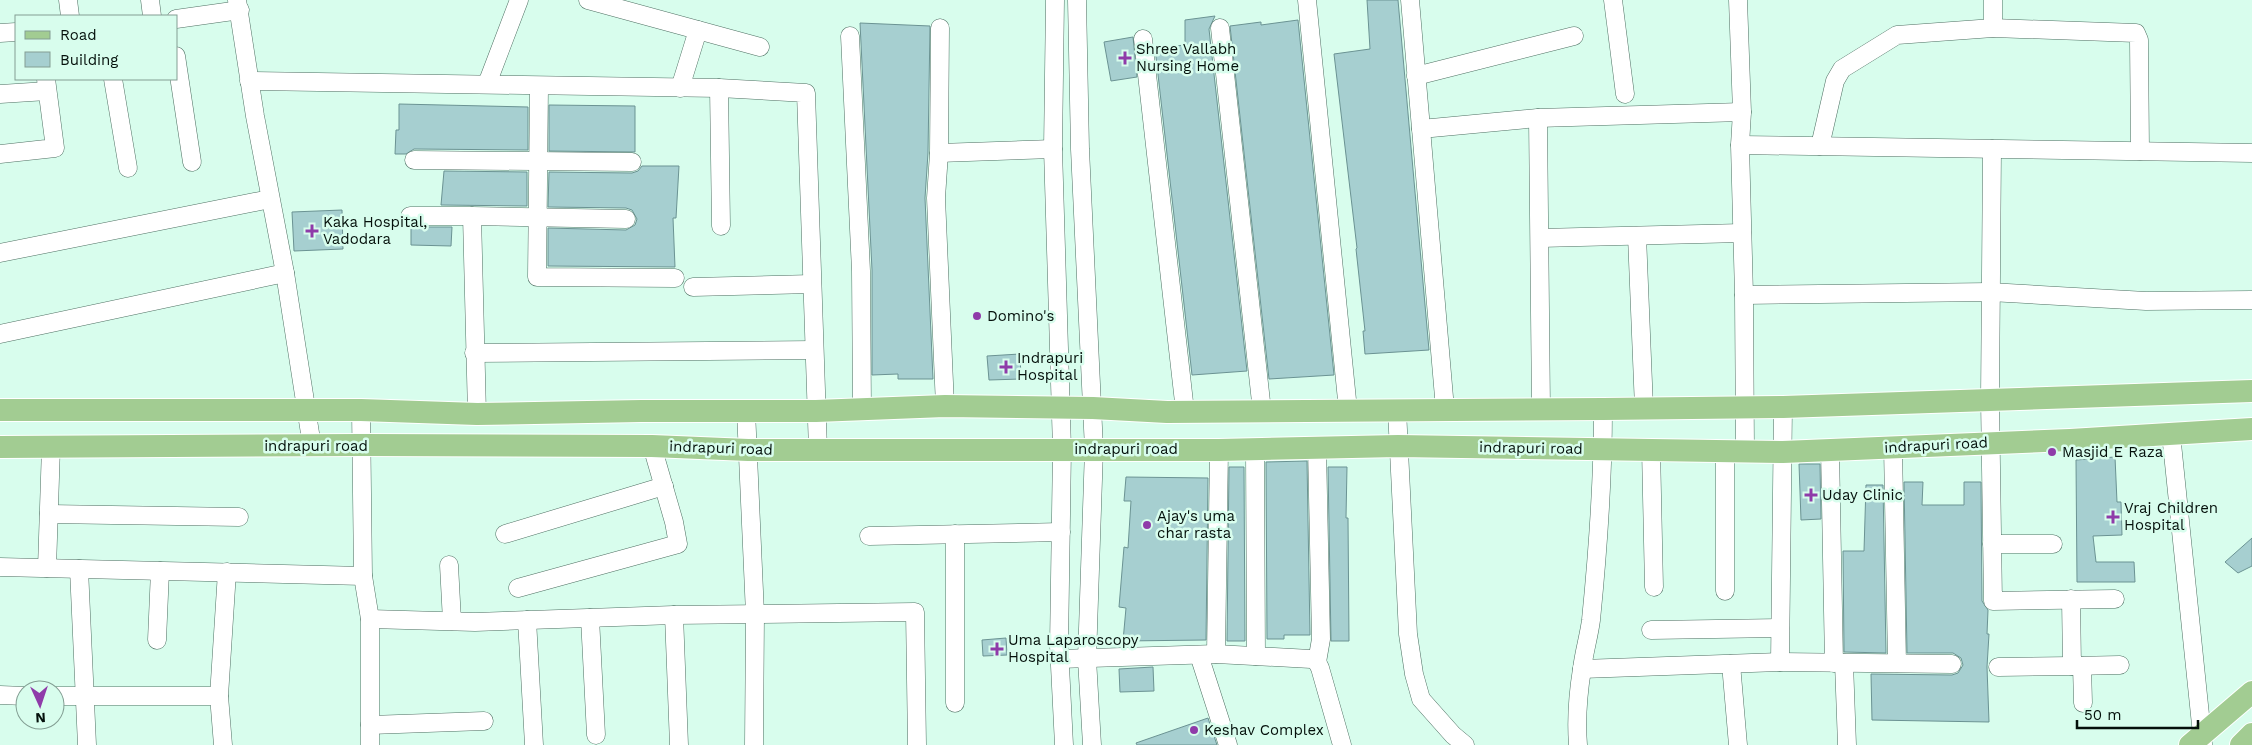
<svg xmlns="http://www.w3.org/2000/svg" width="2252" height="745" viewBox="0 0 2252 745" font-family="'Work Sans',sans-serif">
	<rect width="100%" height="100%" fill="#d8fded"/>
	<g fill="#a6cfd0" stroke="#6b9393">
		<path d="M1367,0H1398L1429,350L1365,354L1363,331H1365L1356,249L1357,248L1334,54L1370,49Z"/>
		<path d="M1215,16L1209,29L1247,371L1192,375L1155,48L1185,45V20Z"/>
		<path d="M1298,20L1334,375L1269,379L1230,26L1261,22V25Z"/>
		<path d="M860,23L930,26L928,153L925,198L933,379H898V374L872,375V270Z"/>
		<path d="M1133,37L1137,77L1111,81L1104,42Z"/>
		<path d="M399,104L528,107V150L414,149L406,154H395L396,130H399Z"/>
		<path d="M549,105L635,106V152L549,151Z"/>
		<path d="M642,166H679L676,218H673L675,267L548,266V228L626,230L635,225L637,219L632,210L626,208L548,207L549,172L632,173L638,171Z"/>
		<path d="M444,171L527,172V206L441,205Z"/>
		<path d="M342,210L343,249L294,251L292,212Z"/>
		<path d="M411,227H452L451,246L411,245Z"/>
		<path d="M1020,354L1021,379L989,380L987,356Z"/>
		<path d="M2115,457L2117,502H2121L2122,535L2093,536L2096,562H2134L2135,582H2077L2076,460Z"/>
		<path d="M1307,461L1310,635H1284V639H1267L1266,462Z"/>
		<path d="M1799,464H1820L1821,519L1801,520Z"/>
		<path d="M1229,467H1244L1245,641H1227Z"/>
		<path d="M1328,467H1347L1346,518H1348L1349,641H1331Z"/>
		<path d="M1126,477L1208,478L1206,640L1123,641L1126,608L1119,607L1124,547L1128,548L1131,501H1124Z"/>
		<path d="M1904,482H1923L1922,505H1964V482H1981L1982,601L1988,610L1987,634H1989L1987,667L1989,722L1872,720L1871,674L1952,675L1958,673L1963,665L1961,658L1953,653H1907Z"/>
		<path d="M1866,485H1883L1886,653L1844,652L1843,551H1864Z"/>
		<path d="M2252,538V566L2238,573L2225,562Z"/>
		<path d="M1006,638L1007,655L983,656L982,640Z"/>
		<path d="M1153,667L1154,691L1120,692L1119,669Z"/>
		<path d="M1208,718L1217,745H1137L1136,743Z"/>
	</g>
	<g fill="none" stroke-linecap="round" stroke-linejoin="round">
		<g stroke="#4f7063" stroke-width="19">
			<g id="minor">
				<path d="M68,0L70,16"/>
				<path d="M150,0L152,16"/>
				<path d="M237,0L255,116L285,273L312,446"/>
				<path d="M588,0L760,47"/>
				<path d="M1055,0L1053,149L1062,449L1059,646L1064,745"/>
				<path d="M1077,0L1080,149L1094,449L1087,659L1092,745"/>
				<path d="M1307,0L1348,410"/>
				<path d="M1410,0L1445,409"/>
				<path d="M1613,0L1625,94"/>
				<path d="M1738,0L1742,112L1740,145L1744,295L1745,451"/>
				<path d="M176,19L240,10"/>
				<path d="M940,28L939,153L936,198L945,406"/>
				<path d="M1220,28L1262,411"/>
				<path d="M1993,28V0"/>
				<path d="M0,33L16,32"/>
				<path d="M850,36L861,271L862,409"/>
				<path d="M1143,39L1185,411"/>
				<path d="M176,56L192,162"/>
				<path d="M1416,76L1574,36"/>
				<path d="M113,79L128,168"/>
				<path d="M249,81L719,88L806,93L818,450"/>
				<path d="M487,84L519,0"/>
				<path d="M539,87L537,277L675,278"/>
				<path d="M680,88L698,30"/>
				<path d="M719,88L721,226"/>
				<path d="M0,94L47,91"/>
				<path d="M1538,118L1541,409"/>
				<path d="M1421,129L1538,118L1742,112"/>
				<path d="M1740,145L2252,153"/>
				<path d="M1820,146L1835,81L1842,69L1897,35L1993,28L2136,33L2139,40L2140,151"/>
				<path d="M1992,149L1990,400L1993,601L2115,599"/>
				<path d="M939,153L1053,149"/>
				<path d="M0,154L55,148L46,79"/>
				<path d="M414,160L632,162"/>
				<path d="M410,216H472L477,414"/>
				<path d="M472,216L626,219"/>
				<path d="M1637,236L1644,408"/>
				<path d="M1540,238L1742,233"/>
				<path d="M0,253L270,199"/>
				<path d="M693,287L812,284"/>
				<path d="M1744,295L1990,292L2146,301L2252,300"/>
				<path d="M0,334L285,273"/>
				<path d="M474,353L814,350"/>
				<path d="M361,410L363,576L370,619V745"/>
				<path d="M1397,410L1408,634L1414,674L1421,699L1453,735L1465,745"/>
				<path d="M746,411L755,614L754,745"/>
				<path d="M2171,434L2203,744"/>
				<path d="M1893,447L1897,663"/>
				<path d="M1255,449L1256,656"/>
				<path d="M1651,449L1654,587"/>
				<path d="M1830,450L1834,663"/>
				<path d="M1725,451V591"/>
				<path d="M49,514L239,517"/>
				<path d="M505,534L664,486"/>
				<path d="M869,536L1061,532"/>
				<path d="M1992,544H2053"/>
				<path d="M449,565L452,621"/>
				<path d="M0,567L363,576"/>
				<path d="M47,568L51,447"/>
				<path d="M79,569L87,745"/>
				<path d="M518,588L678,544L674,522L652,446"/>
				<path d="M2071,599L2072,666L2120,665"/>
				<path d="M674,615L679,745"/>
				<path d="M590,618L596,735"/>
				<path d="M370,619L475,622L674,615L915,612L917,745"/>
				<path d="M527,620L534,745"/>
				<path d="M1651,630L1780,628"/>
				<path d="M157,640L160,571"/>
				<path d="M1216,654L1219,450"/>
				<path d="M1199,655L1228,745"/>
				<path d="M1059,659L1216,654L1311,659L1317,662L1320,668L1342,745"/>
				<path d="M1317,662L1321,639L1317,448"/>
				<path d="M1780,662L1783,407"/>
				<path d="M1844,663L1847,745"/>
				<path d="M1731,664L1738,745"/>
				<path d="M2082,666L2083,703"/>
				<path d="M1998,667L2072,666"/>
				<path d="M1582,669L1780,662L1952,664"/>
				<path d="M0,695L25,696"/>
				<path d="M55,696H219"/>
				<path d="M955,703V534"/>
				<path d="M370,725L484,721"/>
				<path d="M223,745L219,696L227,572"/>
				<path d="M1578,745C1576,720 1578,694 1582,669C1584,652 1589,636 1591,620C1598,550 1603,479 1603,409"/>
			</g>
		</g>
		<g stroke="#fff" stroke-width="24">
			<g id="major">
				<path d="M0,410H361L477,414L641,411H816L945,406L1093,408L1167,412L1603,409L1783,407L2252,391"/>
				<path d="M0,447L362,445L652,446L748,450H1219L1398,446L1783,452L2070,440L2252,429"/>
				<path d="M2190,745L2252,692"/>
				<path d="M2241,745L2252,734"/>
			</g>
		</g>
		<use href="#minor" stroke="#fff" stroke-width="18"/>
		<use href="#major" stroke="#a2cc92" stroke-width="22"/>
	</g>
	<g fill="#8f3ba9" stroke="#d8fded" stroke-width="2">
		<path d="M1122.5 50.5h5v5h5v5h-5v5h-5v-5h-5v-5h5z"/>
		<path d="M309.5 223.5h5v5h5v5h-5v5h-5v-5h-5v-5h5z"/>
		<circle cx="977" cy="316" r="5"/>
		<path d="M1003.5 359.5h5v5h5v5h-5v5h-5v-5h-5v-5h5z"/>
		<circle cx="2052" cy="452" r="5"/>
		<path d="M1808.5 487.5h5v5h5v5h-5v5h-5v-5h-5v-5h5z"/>
		<path d="M2110.5 509.5h5v5h5v5h-5v5h-5v-5h-5v-5h5z"/>
		<circle cx="1147" cy="525" r="5"/>
		<path d="M994.5 641.5h5v5h5v5h-5v5h-5v-5h-5v-5h5z"/>
		<circle cx="1194" cy="730" r="5"/>
	</g>
	<g text-anchor="middle" dominant-baseline="central" stroke-width="5" stroke-linejoin="round" paint-order="stroke">
		<g font-size="15" fill="#04100b" stroke="#d8fded" text-anchor="start">
			<text x="1136" y="49">Shree Vallabh<tspan x="1136" dy="17">Nursing Home</tspan></text>
			<text x="323" y="222">Kaka Hospital,<tspan x="323" dy="17">Vadodara</tspan></text>
			<text x="987" y="316">Domino's</text>
			<text x="1017" y="358">Indrapuri<tspan x="1017" dy="17">Hospital</tspan></text>
			<text x="2062" y="452">Masjid E Raza</text>
			<text x="1822" y="495">Uday Clinic</text>
			<text x="2124" y="508">Vraj Children<tspan x="2124" dy="17">Hospital</tspan></text>
			<text x="1157" y="516">Ajay's uma<tspan x="1157" dy="17">char rasta</tspan></text>
			<text x="1008" y="640">Uma Laparoscopy<tspan x="1008" dy="17">Hospital</tspan></text>
			<text x="1204" y="730">Keshav Complex</text>
		</g>
		<g font-size="15" fill="#04100b" stroke="#d8fded">
			<text transform="translate(1936 445) rotate(-3)">indrapuri road</text>
			<text x="316" y="446">indrapuri road</text>
			<text transform="translate(721 448) rotate(2)">indrapuri road</text>
			<text transform="translate(1531 448) rotate(1)">indrapuri road</text>
			<text x="1126" y="449">indrapuri road</text>
		</g>
	</g>
	<rect x="15" y="15" width="162" height="65" fill="#d8fded" stroke="#839e93"/>
	<rect x="25" y="31" width="25" height="8" fill="#a2cc92" stroke="#839e93"/>
	<text x="60" y="40" font-size="15" fill="#04100b">Road</text>
	<rect x="25" y="52" width="25" height="15" fill="#a6cfd0" stroke="#839e93"/>
	<text x="60" y="65" font-size="15" fill="#04100b">Building</text>
	<g transform="translate(40 705) rotate(177)"><circle r="24" fill="#d8fded" stroke="#839e93"/>
	<path d="M0-4L9 19L0 12L-9 19Z" fill="#8f3ba9"/>
	<text y="-8" font-size="14" font-weight="bold" text-anchor="middle" fill="#04100b">N</text>
	</g>
	<path d="M2077 720v8h121v-8" fill="none" stroke="#04100b" stroke-width="2.5"/>
	<text x="2084" y="720" font-size="15" fill="#04100b" stroke="#d8fded" stroke-width="4" paint-order="stroke">50 m</text>
</svg>
